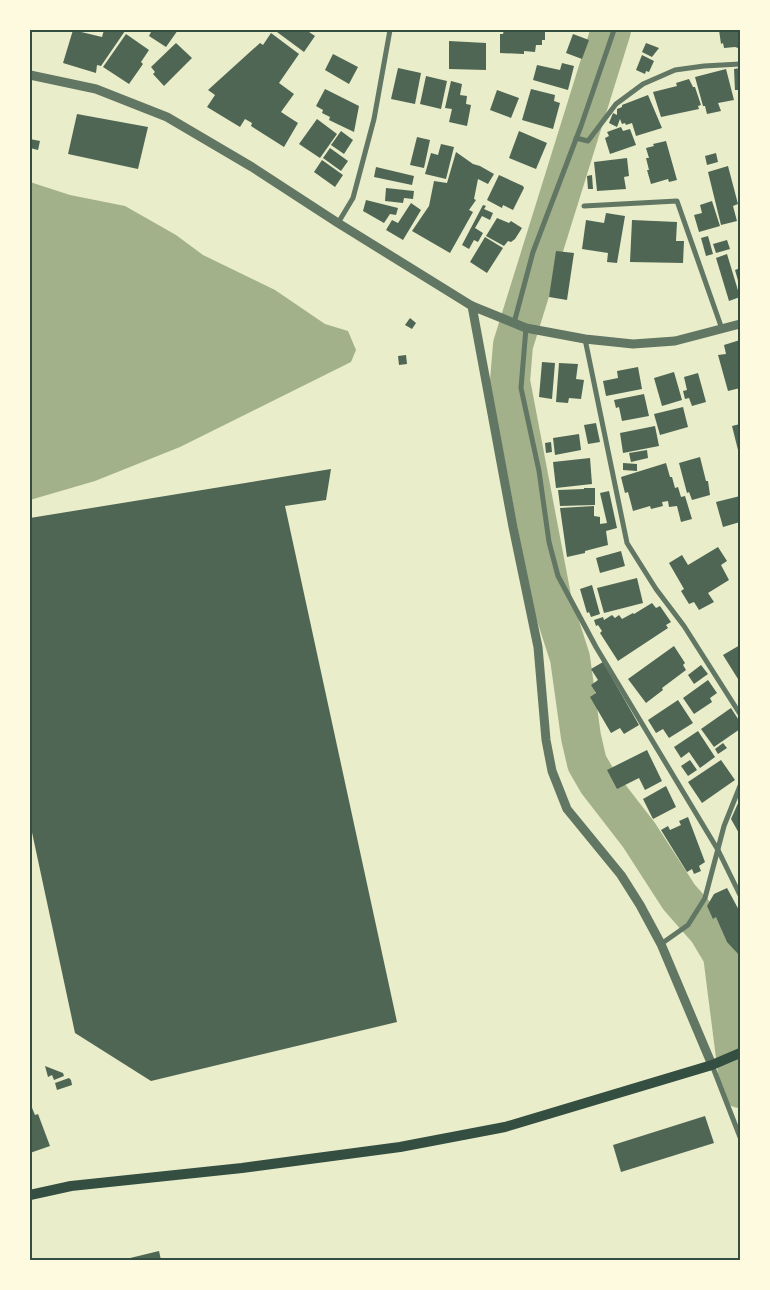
<svg xmlns="http://www.w3.org/2000/svg" width="770" height="1290" viewBox="0 0 770 1290" font-family="Cabin,sans-serif">
	<rect width="100%" height="100%" fill="#e9edc9"/>
	<path fill="#a3b18a" d="M30,182L70,195L125,206L176,235L203,255L275,290L325,324L348,331L356,350L351,362L180,447L95,481L30,500Z"/>
	<g fill="none" stroke-linecap="round" stroke-linejoin="round">
		<path stroke="#a3b18a" stroke-width="40" d="M611,30L513,345L510,381L552,602L570,658L581,737L587,763L598,782L639,835L679,897L708,930L723,955L740,1088"/>
	</g>
	<g fill="#4f6655">
		<path d="M73,30L102,37L104,30L125,31L101,66L97,65L96,73L63,63Z"/>
		<path d="M148,30H178L166,47L149,36L151,32Z"/>
		<path d="M278,30H306L315,36L304,52L277,32Z"/>
		<path d="M504,30H545V40H542V45H536L535,52L524,51V54L500,53V34H503Z"/>
		<path d="M719,30H740V53L738,48L735,47L724,48L723,43L721,44Z"/>
		<path d="M271,33L299,54L279,83L294,94L281,112L298,123L284,147L251,126L252,123L245,119L240,127L207,107L215,95L208,90L260,43L263,45Z"/>
		<path d="M126,34L149,50L141,62L143,64L129,84L103,67Z"/>
		<path d="M573,34L589,40L582,59L566,53Z"/>
		<path d="M449,41L486,43V70L449,69Z"/>
		<path d="M176,43L192,58L164,86L153,74L155,72L151,67Z"/>
		<path d="M646,43L659,48L652,57L642,52Z"/>
		<path d="M333,54L358,67L349,84L325,70Z"/>
		<path d="M642,55L654,61L649,72L646,71L645,74L636,70Z"/>
		<path d="M562,63L574,66L568,90L533,80L537,65L560,70Z"/>
		<path d="M398,68L421,73L415,104L391,99Z"/>
		<path d="M740,68V90H735L734,69Z"/>
		<path d="M726,69L734,100L718,103L721,111L707,114L705,106H703L695,77Z"/>
		<path d="M426,76L447,81L441,109L420,104Z"/>
		<path d="M689,79L693,87H695L701,105L698,106L699,109L661,117L653,92L677,86L676,83Z"/>
		<path d="M451,81L462,84L460,95L467,96L466,104L471,105L467,126L449,122L452,109L445,108Z"/>
		<path d="M325,89L359,106L354,132L329,120L330,117L322,113L323,110L316,106Z"/>
		<path d="M531,89L555,95L554,101L560,103L553,129L522,120Z"/>
		<path d="M497,90L519,98L511,118L490,110Z"/>
		<path d="M648,95L662,128L636,136L632,123L626,125L625,123L622,124L620,119L617,127L609,123L613,113L617,115V109L622,107V105Z"/>
		<path d="M77,114L148,127L138,169L68,154Z"/>
		<path d="M317,119L337,134L320,158L299,144Z"/>
		<path d="M621,127L623,131L630,129L636,145L610,154L605,138L609,136L607,132Z"/>
		<path d="M341,131L353,140L344,154L331,145Z"/>
		<path d="M519,131L547,143L536,169L509,158Z"/>
		<path d="M417,137L430,140L424,168L410,165Z"/>
		<path d="M30,139L40,141L38,150L30,148Z"/>
		<path d="M666,141L677,180L669,182L668,179L651,184L647,170H649L646,158H649L646,148L654,146L653,144Z"/>
		<path d="M441,144L454,147L446,179L425,174L431,153L438,155Z"/>
		<path d="M330,148L348,161L341,171L323,158Z"/>
		<path d="M456,152L473,164L480,166L494,174L488,184L478,179L474,199L476,200L469,210L473,212L450,253L412,231L429,206L434,181L447,183Z"/>
		<path d="M716,153L718,162L707,165L705,156Z"/>
		<path d="M627,158L629,176L624,177L626,189L597,191L594,162Z"/>
		<path d="M322,160L343,175L335,187L314,172Z"/>
		<path d="M728,166L738,204L733,206L737,221L721,225L708,172Z"/>
		<path d="M376,167L414,176L412,185L374,177Z"/>
		<path d="M499,175L523,186L524,188L513,210L503,205L502,208L487,200Z"/>
		<path d="M592,175L593,189H588L587,176Z"/>
		<path d="M386,188L414,191L413,199L404,198L403,203L385,201Z"/>
		<path d="M366,200L398,208L396,215L390,214L384,223L363,211Z"/>
		<path d="M712,201L720,226L699,232L694,215L702,213L700,205Z"/>
		<path d="M411,203L421,210L403,240L386,230L392,220L398,223Z"/>
		<path d="M483,205L486,206L484,209L493,213L490,220L482,216L475,228L483,233L478,242L474,240L469,249L462,245Z"/>
		<path d="M606,213L625,216L617,263L607,262L608,253L582,249L586,220L604,223Z"/>
		<path d="M497,218L509,223L511,221L522,228L515,239L511,242L508,241L504,246L486,236Z"/>
		<path d="M632,220L677,222L676,241H684L683,263L630,262Z"/>
		<path d="M708,236L713,254L706,256L701,238Z"/>
		<path d="M485,237L503,248L487,273L470,262Z"/>
		<path d="M727,240L730,249L716,253L713,244Z"/>
		<path d="M556,251L574,253L567,300L549,297Z"/>
		<path d="M727,254L740,297L729,301L716,258Z"/>
		<path d="M740,268V284H739L735,270Z"/>
		<path d="M410,318L416,323L412,329L405,325Z"/>
		<path d="M740,340V388L728,391L718,355L726,354L724,345Z"/>
		<path d="M406,355L407,364L399,365L398,356Z"/>
		<path d="M542,362L555,363L552,399L539,397Z"/>
		<path d="M559,363L578,364L576,379L584,380L581,399L569,398L568,403L556,402Z"/>
		<path d="M638,367L642,389L606,396L603,381L618,378L617,371Z"/>
		<path d="M674,372L682,400L662,406L654,378Z"/>
		<path d="M698,373L706,402L692,406L689,398L685,399L683,391L687,390L684,377Z"/>
		<path d="M644,394L649,416L622,421L619,407L616,408L614,400Z"/>
		<path d="M683,407L688,427L660,435L654,414Z"/>
		<path d="M596,423L600,442L588,444L584,425Z"/>
		<path d="M740,424V454H739L732,426Z"/>
		<path d="M655,426L659,446L623,453L620,433Z"/>
		<path d="M579,434L581,450L555,455L553,438Z"/>
		<path d="M551,442L552,452L546,453L545,443Z"/>
		<path d="M647,450L648,458L631,462L629,453Z"/>
		<path d="M700,457L706,481H708L710,495L692,500L689,492L687,493L679,463Z"/>
		<path d="M590,458L592,484L556,488L553,462Z"/>
		<path d="M623,463L637,464V471L623,470Z"/>
		<path d="M666,463L670,477H672L675,488L678,487L681,497L685,496L692,519L681,522L677,506L669,507L668,501L662,502L663,506L651,509L650,506L633,511L628,492L625,493L621,477Z"/>
		<path d="M331,469L326,500L285,506L397,1022L151,1081L75,1033L30,823V518Z"/>
		<path d="M584,488H595V505L560,506L558,490L584,489Z"/>
		<path d="M609,491L617,528L606,531L608,545L585,551V553L567,557L560,508L594,506V516L600,517V524L607,523L600,493Z"/>
		<path d="M740,496V522L723,527L716,502Z"/>
		<path d="M718,547L727,561L721,565L729,580L708,593L714,602L699,610L694,602L689,604L681,591L684,589L669,563L682,555L688,565Z"/>
		<path d="M621,551L625,566L600,573L596,558Z"/>
		<path d="M637,578L643,603L604,613L597,588Z"/>
		<path d="M592,585L600,614L591,617L589,612L587,613L580,589Z"/>
		<path d="M652,603L656,608L660,606L671,622L666,625L668,628L618,661L600,633L602,631L598,625L596,626L594,620L603,617L604,620L612,615L615,618L619,615L622,619L633,613L634,614Z"/>
		<path d="M740,645V678L738,679L723,655Z"/>
		<path d="M674,646L685,663L683,665L686,670L662,688L663,690L646,703L628,679Z"/>
		<path d="M603,662L639,725L624,734L620,728L611,733L590,697L596,693L591,685L598,680L591,669Z"/>
		<path d="M701,665L708,674L694,684L688,675Z"/>
		<path d="M708,680L717,693L710,698L712,702L694,714L683,698Z"/>
		<path d="M678,700L693,723L669,738L663,729L656,733L648,720Z"/>
		<path d="M731,708L740,722V729L714,747L701,729Z"/>
		<path d="M698,731L715,757L700,768L689,752L681,758L674,747Z"/>
		<path d="M723,743L727,748L718,754L715,749Z"/>
		<path d="M647,750L662,781L645,790L639,778L617,789L607,770Z"/>
		<path d="M690,760L697,770L688,776L681,766Z"/>
		<path d="M721,760L735,780L702,803L688,782Z"/>
		<path d="M666,786L676,807L653,819L643,799Z"/>
		<path d="M739,801L740,803V835L731,819Z"/>
		<path d="M688,817L705,862L699,866L701,871L694,874L692,869L687,872L661,830L668,826L670,830L681,825L679,821Z"/>
		<path d="M727,888L740,912V956L727,942L716,917L713,919L707,906L714,894Z"/>
		<path d="M45,1066L63,1073L64,1076L54,1080L52,1075L48,1077Z"/>
		<path d="M69,1078L71,1080L72,1085L57,1090L55,1083Z"/>
		<path d="M30,1103L35,1115L38,1114L50,1146L30,1153Z"/>
		<path d="M705,1116L714,1143L621,1172L613,1145Z"/>
		<path d="M159,1251L161,1260H126V1259Z"/>
	</g>
	<g fill="none" stroke-linecap="round" stroke-linejoin="round">
		<g stroke="#617663" stroke-width="5">
			<path d="M576,138L588,141L616,104L643,84L675,70L704,66L740,64"/>
			<path d="M584,206L677,201L722,329"/>
			<path d="M338,223L353,198L374,119L390,30"/>
			<path d="M514,323L533,252L581,126L614,30"/>
			<path d="M526,328L521,388L539,471L549,542L558,576L596,647L718,850L740,895"/>
			<path d="M585,339L627,543L656,589L684,626L740,714"/>
			<path d="M661,944L688,925L705,898L724,826L740,786"/>
			<path d="M712,1065L740,1137"/>
		</g>
		<g stroke="#617663" stroke-width="9">
			<path d="M30,75L96,89L167,117L252,167L338,223L472,306L526,328L585,339L633,344L675,341L740,324"/>
			<path d="M472,306L513,527L538,647L546,740L552,771L567,809L621,875L640,905L661,944L712,1065"/>
		</g>
		<path stroke="#344e41" stroke-width="10" d="M30,1195L71,1186L242,1168L400,1147L505,1127L712,1065L740,1053"/>
	</g>
	<rect width="770" height="1290" fill="none" stroke="#fefae0" stroke-width="62"/>
	<rect x="31" y="31" width="708" height="1228" fill="none" stroke="#344e41" stroke-width="2"/>
</svg>
